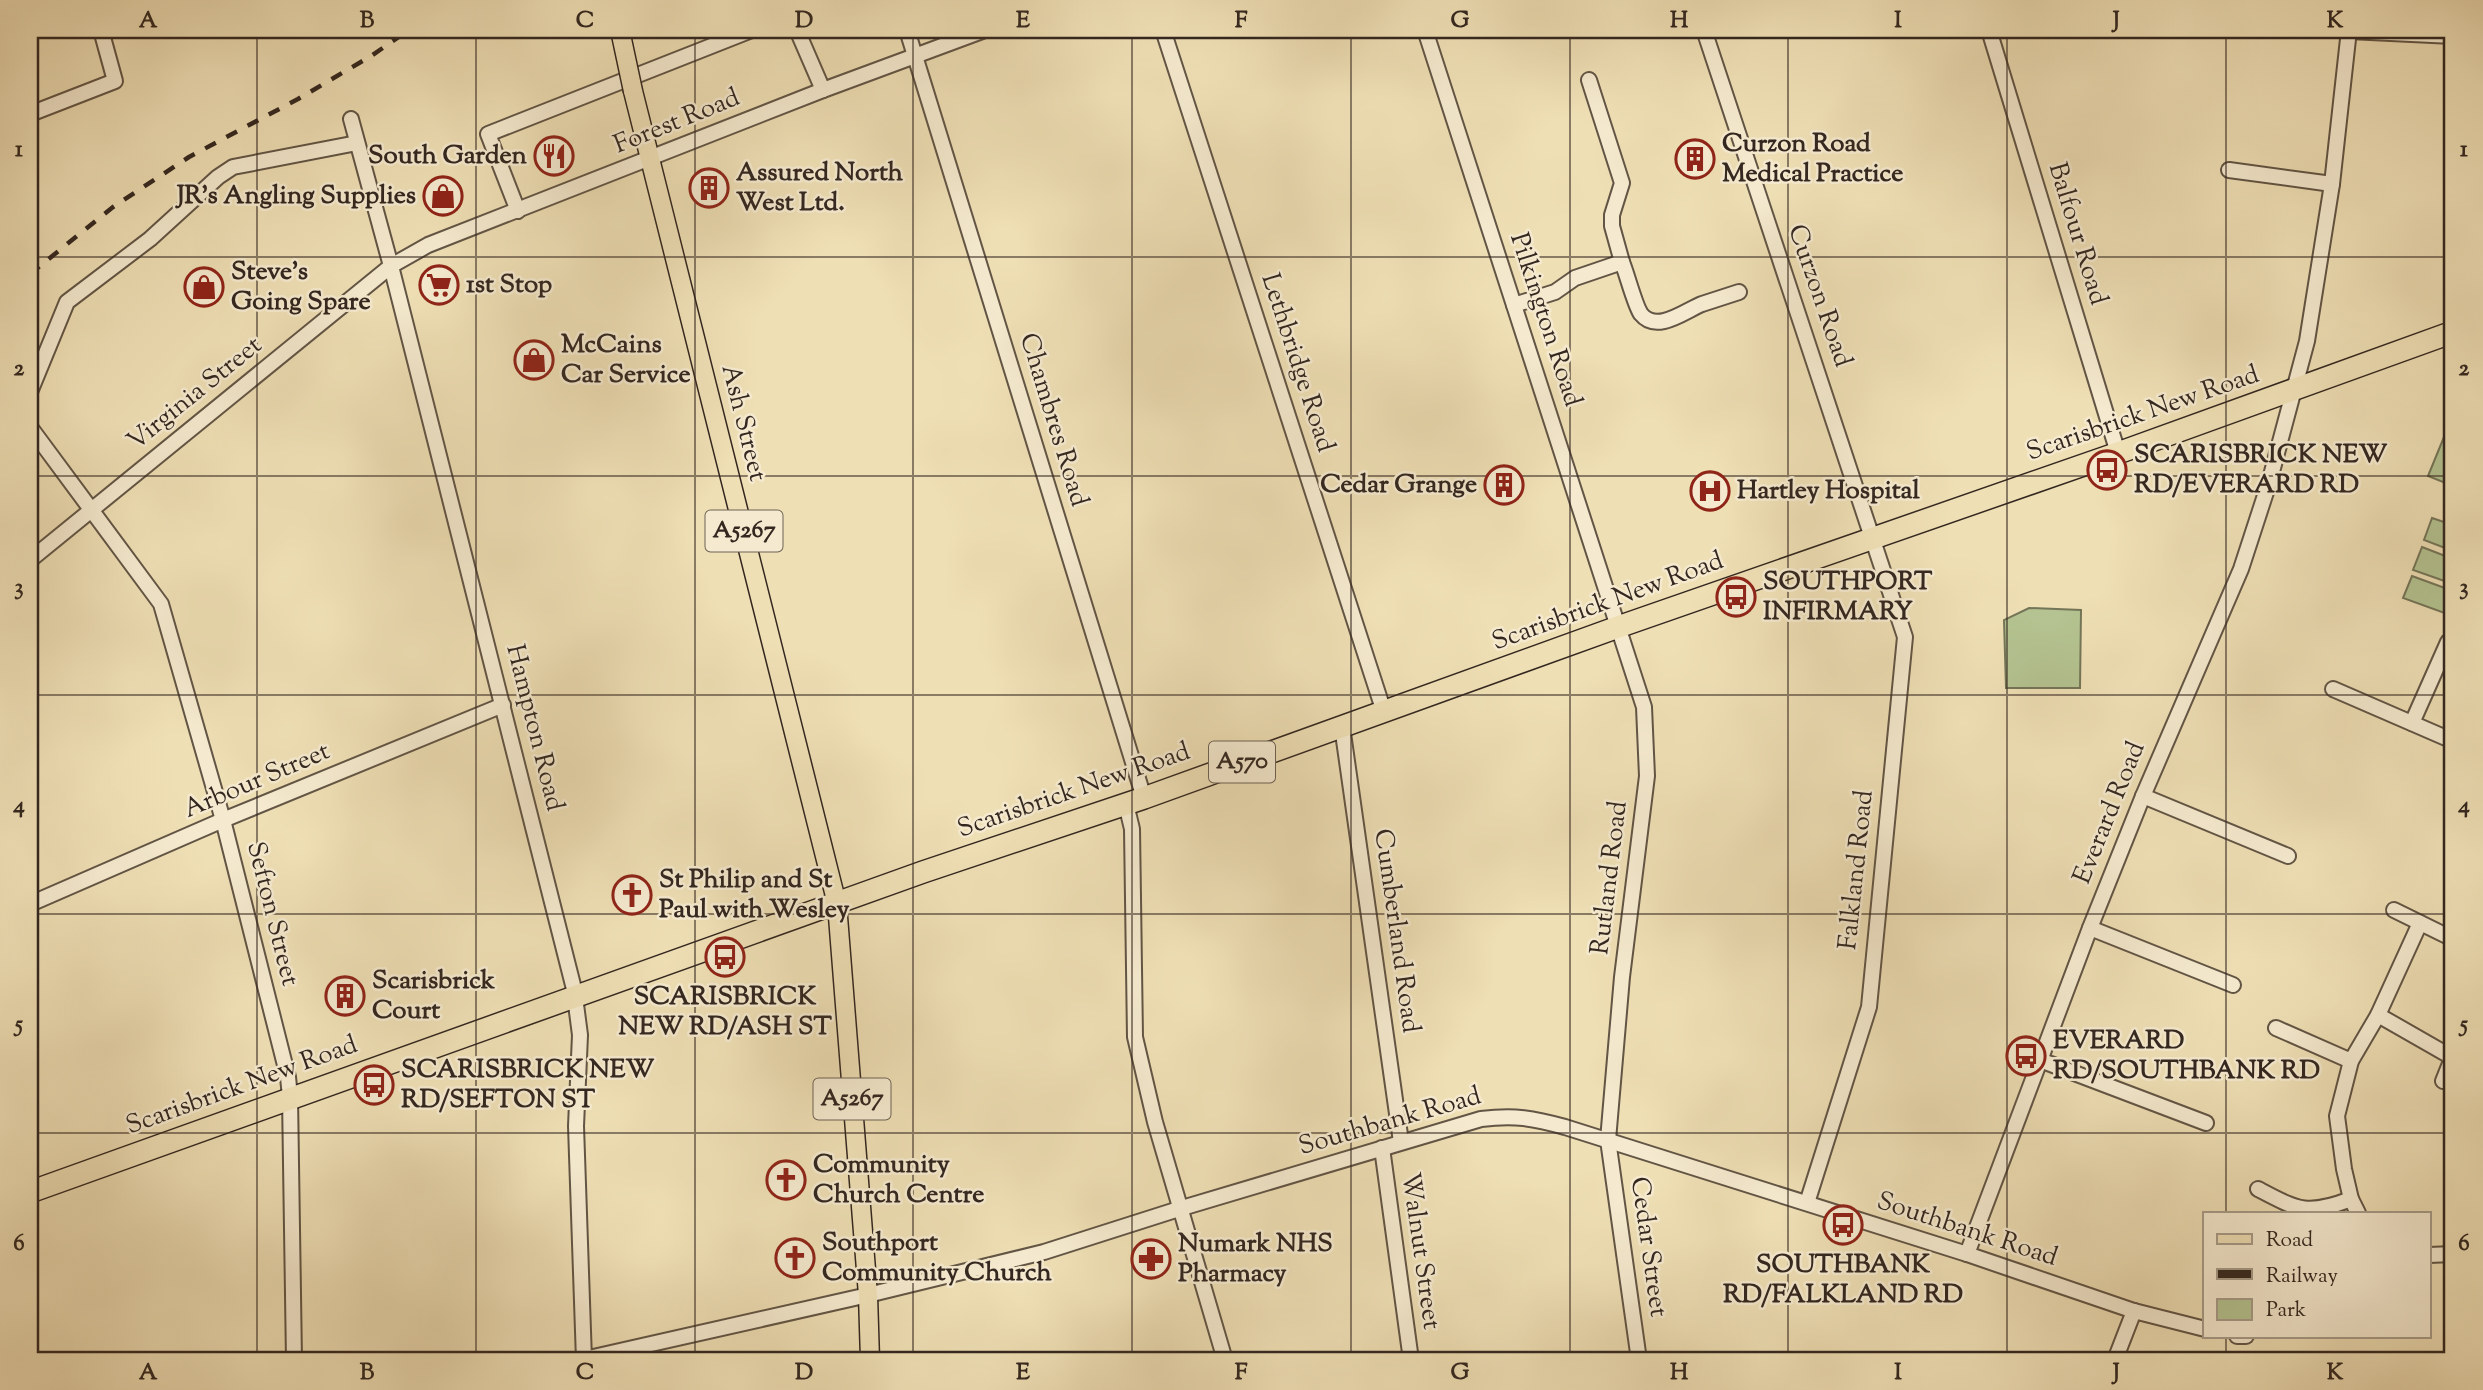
<svg xmlns="http://www.w3.org/2000/svg" width="2483" height="1390" viewBox="0 0 2483 1390" font-family="'Sorts Mill Goudy',serif">
	<rect width="100%" height="100%" fill="#efdfb5"/>
	<filter id="stains"><feTurbulence type="fractalNoise" baseFrequency=".00286" numOctaves="4"/><feColorMatrix values="0 0 0 0 .2 0 0 0 0 .09 0 0 0 0 .02 0 0 0 .5 -.17"/></filter>
	<radialGradient id="worn" r=".72"><stop offset=".6" stop-color="#630" stop-opacity="0"/><stop offset="1" stop-color="#630" stop-opacity=".3"/></radialGradient>
	<g fill="#b4c391" stroke="#747558" stroke-width="2">
		<path d="M2453,415V486L2428,476Z"/>
		<path d="M2432,518L2453,525V551L2424,540Z"/>
		<path d="M2422,547L2453,559V584L2413,570Z"/>
		<path d="M2412,576L2453,591V606L2450,615L2403,598Z"/>
		<path d="M2029,608L2081,610L2080,688H2006L2004,620Z"/>
	</g>
	<g fill="none" stroke-linecap="round" stroke-linejoin="round">
		<g stroke="#625545" stroke-width="18">
			<g id="minor">
				<path d="M797,30L823,90"/>
				<path d="M907,30L1144,798"/>
				<path d="M1163,30L1384,712"/>
				<path d="M1425,30L1644,707L1647,776L1622,977L1608,1140L1639,1360"/>
				<path d="M1704,30L1905,637L1869,1007L1807,1203"/>
				<path d="M1989,30L2118,453"/>
				<path d="M2349,31L2453,36"/>
				<path d="M1589,80L1622,183L1612,215V226L1622,262"/>
				<path d="M30,114L115,81L101,30"/>
				<path d="M351,119L391,266L574,989L580,1035L576,1126L584,1360"/>
				<path d="M2229,170L2332,184"/>
				<path d="M518,211L488,134L752,30"/>
				<path d="M1514,305L1555,292L1575,278L1622,262C1627,274 1635,306 1641,314C1657,334 1686,310 1702,304C1714,300 1727,296 1739,292"/>
				<path d="M30,392L67,302L150,239L218,177L233,167L357,143"/>
				<path d="M30,427L161,604L223,820L288,1077L290,1097L294,1360"/>
				<path d="M30,560L391,266L428,245L823,90L985,30"/>
				<path d="M2333,689L2453,741"/>
				<path d="M2412,723L2448,642"/>
				<path d="M1342,726L1401,1142"/>
				<path d="M2143,796L2288,856"/>
				<path d="M1126,804L1132,829L1135,1037L1155,1122L1225,1360"/>
				<path d="M30,904L223,820L503,705"/>
				<path d="M2394,910L2453,939"/>
				<path d="M2090,928L2233,985"/>
				<path d="M2378,1015L2448,1055L2451,1061L2443,1081"/>
				<path d="M2276,1028L2351,1061"/>
				<path d="M2040,1060L2206,1123"/>
				<path d="M1382,1148L1411,1360"/>
				<path d="M2258,1189C2298,1210 2307,1216 2351,1199"/>
				<path d="M2358,1213L2351,1199L2344,1169L2337,1116L2351,1061L2378,1015L2420,923"/>
				<path d="M1967,1254L2090,928L2143,796L2241,569L2269,483L2307,341L2332,184L2349,30"/>
				<path d="M2429,1255L2453,1254"/>
				<path d="M2237,1336H2246"/>
				<path d="M580,1360L868,1295L1044,1252L1182,1208L1481,1119C1515,1115 1533,1118 1565,1127L1967,1254L2134,1311L2205,1329"/>
				<path d="M2115,1360L2134,1311"/>
			</g>
		</g>
		<g stroke="#332720" stroke-width="21">
			<path id="major" d="M633,91L837,904L868,1295L870,1360"/>
		</g>
		<g stroke="#332720" stroke-width="24">
			<path id="highway" d="M30,1192L923,872L1144,798L1618,627L2118,453L2453,332"/>
		</g>
		<use href="#minor" stroke="#f5eacf" stroke-width="14"/>
		<use href="#major" stroke="#efdfb5" stroke-width="18"/>
		<use href="#highway" stroke="#efdfb5" stroke-width="21"/>
		<path stroke="#332720" stroke-width="4.5" stroke-dasharray="12 12" stroke-linecap="butt" d="M30,274L113,207L189,157L298,99L371,56L409,30"/>
		<g stroke="#332720" stroke-width="21" stroke-linecap="butt">
			<path id="major-bridge" d="M620,30L633,91"/>
		</g>
		<use href="#major-bridge" stroke="#efdfb5" stroke-width="18"/>
	</g>
	<path fill="none" stroke="#332720" stroke-width="2" stroke-opacity="0.55" d="M257,30V1360M476,30V1360M695,30V1360M913,30V1360M1132,30V1360M1351,30V1360M1570,30V1360M1788,30V1360M2007,30V1360M2226,30V1213M30,257H2453M30,476H2453M30,695H2453M30,914H2453M30,1133H2453M2226,1336V1360"/>
	<defs>
		<g id="restaurant-ring" transform="scale(2.0125)"><circle r="9.5" fill="#f5eacf" stroke="#8f2418" stroke-width="1.5"/><path d="M-5-6h1v4h1v-4h1v4h1v-4h1v5L-1.5 .5V6h-2V.5L-5-1ZM5-6V6H3V1.5H1.5Q1.5-4 5-6Z" fill="#8f2418"/></g>
		<g id="building-ring" transform="scale(2.0125)"><circle r="9.5" fill="#f5eacf" stroke="#8f2418" stroke-width="1.5"/><path d="M-4-6H4V6H1V3H-1V6H-4ZM-2.5-4.3h1.7v1.8h-1.7ZM.8-4.3h1.7v1.8H.8ZM-2.5-1h1.7V.8h-1.7ZM.8-1h1.7V.8H.8Z" fill="#8f2418"/></g>
		<g id="shop-ring" transform="scale(2.0125)"><circle r="9.5" fill="#f5eacf" stroke="#8f2418" stroke-width="1.5"/><path d="M-5-2.5h2.3a2.7 3.5 0 0 1 5.4 0H5L5.5 6h-11ZM-1.5-2.5h3a1.5 2.3 0 0 0-3 0Z" fill="#8f2418"/></g>
		<g id="supermarket-ring" transform="scale(2.0125)"><circle r="9.5" fill="#f5eacf" stroke="#8f2418" stroke-width="1.5"/><path d="M-6-5.5h2.5l.6 2H6L4.5 2H-2.5L-4.4-4H-6ZM-1.5 3.2a1.3 1.3 0 1 0 .1 0ZM3 3.2a1.3 1.3 0 1 0 .1 0Z" fill="#8f2418"/></g>
		<g id="bus-ring" transform="scale(2.0125)"><circle r="9.5" fill="#f5eacf" stroke="#8f2418" stroke-width="1.5"/><path d="M-5-6H5V4H4V6H2V4H-2V6H-4V4H-5ZM-3.5-4V0h7V-4ZM-3.5 1.2v1.5H-2V1.2ZM2 1.2v1.5H3.5V1.2Z" fill="#8f2418"/></g>
		<g id="hospital-ring" transform="scale(2.0125)"><circle r="9.5" fill="#f5eacf" stroke="#8f2418" stroke-width="1.5"/><path d="M-5-5h3v3.5h4V-5h3V5h-3V1.5h-4V5h-3Z" fill="#8f2418"/></g>
		<g id="church-ring" transform="scale(2.0125)"><circle r="9.5" fill="#f5eacf" stroke="#8f2418" stroke-width="1.5"/><path d="M-1.2-6h2.4v3.5h3.3v2.4h-3.3V6h-2.4V-.1h-3.3v-2.4h3.3Z" fill="#8f2418"/></g>
		<g id="pharmacy-ring" transform="scale(2.0125)"><circle r="9.5" fill="#f5eacf" stroke="#8f2418" stroke-width="1.5"/><path d="M-2-6h4v4h4v4h-4v4h-4v-4h-4v-4h4Z" fill="#8f2418"/></g>
	</defs>
	<g fill-rule="evenodd">
		<use href="#restaurant-ring" x="554" y="156"/>
		<use href="#building-ring" x="1695" y="159"/>
		<use href="#building-ring" x="709" y="188"/>
		<use href="#shop-ring" x="443" y="196"/>
		<use href="#supermarket-ring" x="439" y="285"/>
		<use href="#shop-ring" x="204" y="287"/>
		<use href="#shop-ring" x="534" y="360"/>
		<use href="#bus-ring" x="2107" y="470"/>
		<use href="#building-ring" x="1504" y="485"/>
		<use href="#hospital-ring" x="1710" y="491"/>
		<use href="#bus-ring" x="1736" y="597"/>
		<use href="#church-ring" x="632" y="895"/>
		<use href="#bus-ring" x="725" y="957"/>
		<use href="#building-ring" x="345" y="996"/>
		<use href="#bus-ring" x="2026" y="1056"/>
		<use href="#bus-ring" x="374" y="1085"/>
		<use href="#church-ring" x="786" y="1180"/>
		<use href="#bus-ring" x="1843" y="1225"/>
		<use href="#church-ring" x="795" y="1258"/>
		<use href="#pharmacy-ring" x="1151" y="1259"/>
	</g>
	<g text-anchor="middle" dominant-baseline="central" stroke-width="5" stroke-linejoin="round" paint-order="stroke">
		<g fill="#f5eacf" stroke="#6d6254" stroke-width="2">
			<rect x="705.5" y="510.5" width="77" height="41" rx="5"/>
			<rect x="1209" y="741.5" width="66" height="41" rx="5"/>
			<rect x="813.5" y="1078.5" width="77" height="41" rx="5"/>
		</g>
		<g font-size="24" font-weight="bold" fill="#332720">
			<text x="744" y="531">A5267</text>
			<text x="1242" y="762">A570</text>
			<text x="852" y="1099">A5267</text>
		</g>
		<g font-size="26" fill="#332720" stroke="#f5eacf">
			<text transform="translate(677 122) rotate(-22)">Forest Road</text>
			<text transform="translate(2077 234) rotate(73)">Balfour Road</text>
			<text transform="translate(1819 296) rotate(71)">Curzon Road</text>
			<text transform="translate(1545 320) rotate(72)">Pilkington Road</text>
			<text transform="translate(1297 363) rotate(72)">Lethbridge Road</text>
			<text transform="translate(195 394) rotate(-39)">Virginia Street</text>
			<text transform="translate(2143 414) rotate(-19)">Scarisbrick New Road</text>
			<text transform="translate(1053 420) rotate(73)">Chambres Road</text>
			<text transform="translate(743 423) rotate(76)">Ash Street</text>
			<text transform="translate(1608 602) rotate(-20)">Scarisbrick New Road</text>
			<text transform="translate(534 728) rotate(76)">Hampton Road</text>
			<text transform="translate(257 781) rotate(-23)">Arbour Street</text>
			<text transform="translate(1074 791) rotate(-19)">Scarisbrick New Road</text>
			<text transform="translate(2110 813) rotate(-68)">Everard Road</text>
			<text transform="translate(1857 870) rotate(-84)">Falkland Road</text>
			<text transform="translate(1610 878) rotate(-83)">Rutland Road</text>
			<text transform="translate(272 914) rotate(76)">Sefton Street</text>
			<text transform="translate(1396 931) rotate(82)">Cumberland Road</text>
			<text transform="translate(242 1086) rotate(-20)">Scarisbrick New Road</text>
			<text transform="translate(1390 1122) rotate(-16)">Southbank Road</text>
			<text transform="translate(1967 1230) rotate(18)">Southbank Road</text>
			<text transform="translate(1648 1247) rotate(82)">Cedar Street</text>
			<text transform="translate(1420 1251) rotate(82)">Walnut Street</text>
		</g>
		<g font-size="26" font-weight="bold" fill="#332720" stroke="#f5eacf" text-anchor="start">
			<text x="1722" y="144">Curzon Road<tspan x="1722" dy="30">Medical Practice</tspan></text>
			<text x="527" y="156" text-anchor="end">South Garden</text>
			<text x="736" y="173">Assured North<tspan x="736" dy="30">West Ltd.</tspan></text>
			<text x="416" y="196" text-anchor="end">JR's Angling Supplies</text>
			<text x="231" y="272">Steve's<tspan x="231" dy="30">Going Spare</tspan></text>
			<text x="466" y="285">1st Stop</text>
			<text x="561" y="345">McCains<tspan x="561" dy="30">Car Service</tspan></text>
			<text x="2134" y="455">SCARISBRICK NEW<tspan x="2134" dy="30">RD/EVERARD RD</tspan></text>
			<text x="1477" y="485" text-anchor="end">Cedar Grange</text>
			<text x="1737" y="491">Hartley Hospital</text>
			<text x="1763" y="582">SOUTHPORT<tspan x="1763" dy="30">INFIRMARY</tspan></text>
			<text x="659" y="880">St Philip and St<tspan x="659" dy="30">Paul with Wesley</tspan></text>
			<text x="372" y="981">Scarisbrick<tspan x="372" dy="30">Court</tspan></text>
			<text x="725" y="997" text-anchor="middle">SCARISBRICK<tspan x="725" dy="30">NEW RD/ASH ST</tspan></text>
			<text x="2053" y="1041">EVERARD<tspan x="2053" dy="30">RD/SOUTHBANK RD</tspan></text>
			<text x="401" y="1070">SCARISBRICK NEW<tspan x="401" dy="30">RD/SEFTON ST</tspan></text>
			<text x="813" y="1165">Community<tspan x="813" dy="30">Church Centre</tspan></text>
			<text x="822" y="1243">Southport<tspan x="822" dy="30">Community Church</tspan></text>
			<text x="1178" y="1244">Numark NHS<tspan x="1178" dy="30">Pharmacy</tspan></text>
			<text x="1843" y="1265" text-anchor="middle">SOUTHBANK<tspan x="1843" dy="30">RD/FALKLAND RD</tspan></text>
		</g>
	</g>
	<rect width="2483" height="1390" fill="none" stroke="#efdfb5" stroke-width="77"/>
	<rect x="2203" y="1212" width="228" height="126" fill="#f5eacf" stroke="#a79c89" stroke-width="2"/>
	<rect x="2217" y="1234" width="35" height="10" fill="#efdfb5" stroke="#a79c89" stroke-width="2"/>
	<text x="2266" y="1246" font-size="21" fill="#332720">Road</text>
	<rect x="2217" y="1269" width="35" height="10" fill="#332720" stroke="#a79c89" stroke-width="2"/>
	<text x="2266" y="1282" font-size="21" fill="#332720">Railway</text>
	<rect x="2217" y="1299" width="35" height="21" fill="#b4c391" stroke="#a79c89" stroke-width="2"/>
	<text x="2266" y="1316" font-size="21" fill="#332720">Park</text>
	<rect x="38" y="38" width="2406" height="1314" fill="none" stroke="#332720" stroke-width="2.5"/>
	<g font-size="23" text-anchor="middle" font-weight="bold" fill="#332720">
		<text x="148" y="27">A</text>
		<text x="367" y="27">B</text>
		<text x="585" y="27">C</text>
		<text x="804" y="27">D</text>
		<text x="1023" y="27">E</text>
		<text x="1241" y="27">F</text>
		<text x="1460" y="27">G</text>
		<text x="1679" y="27">H</text>
		<text x="1898" y="27">I</text>
		<text x="2116" y="27">J</text>
		<text x="2335" y="27">K</text>
		<text x="19" y="156">1</text>
		<text x="2464" y="156">1</text>
		<text x="19" y="375">2</text>
		<text x="2464" y="375">2</text>
		<text x="19" y="594">3</text>
		<text x="2464" y="594">3</text>
		<text x="19" y="812">4</text>
		<text x="2464" y="812">4</text>
		<text x="19" y="1031">5</text>
		<text x="2464" y="1031">5</text>
		<text x="19" y="1250">6</text>
		<text x="2464" y="1250">6</text>
		<text x="148" y="1379">A</text>
		<text x="367" y="1379">B</text>
		<text x="585" y="1379">C</text>
		<text x="804" y="1379">D</text>
		<text x="1023" y="1379">E</text>
		<text x="1241" y="1379">F</text>
		<text x="1460" y="1379">G</text>
		<text x="1679" y="1379">H</text>
		<text x="1898" y="1379">I</text>
		<text x="2116" y="1379">J</text>
		<text x="2335" y="1379">K</text>
	</g>
	<rect width="100%" height="100%" filter="url(#stains)"/>
	<rect width="100%" height="100%" fill="url(#worn)"/>
</svg>
